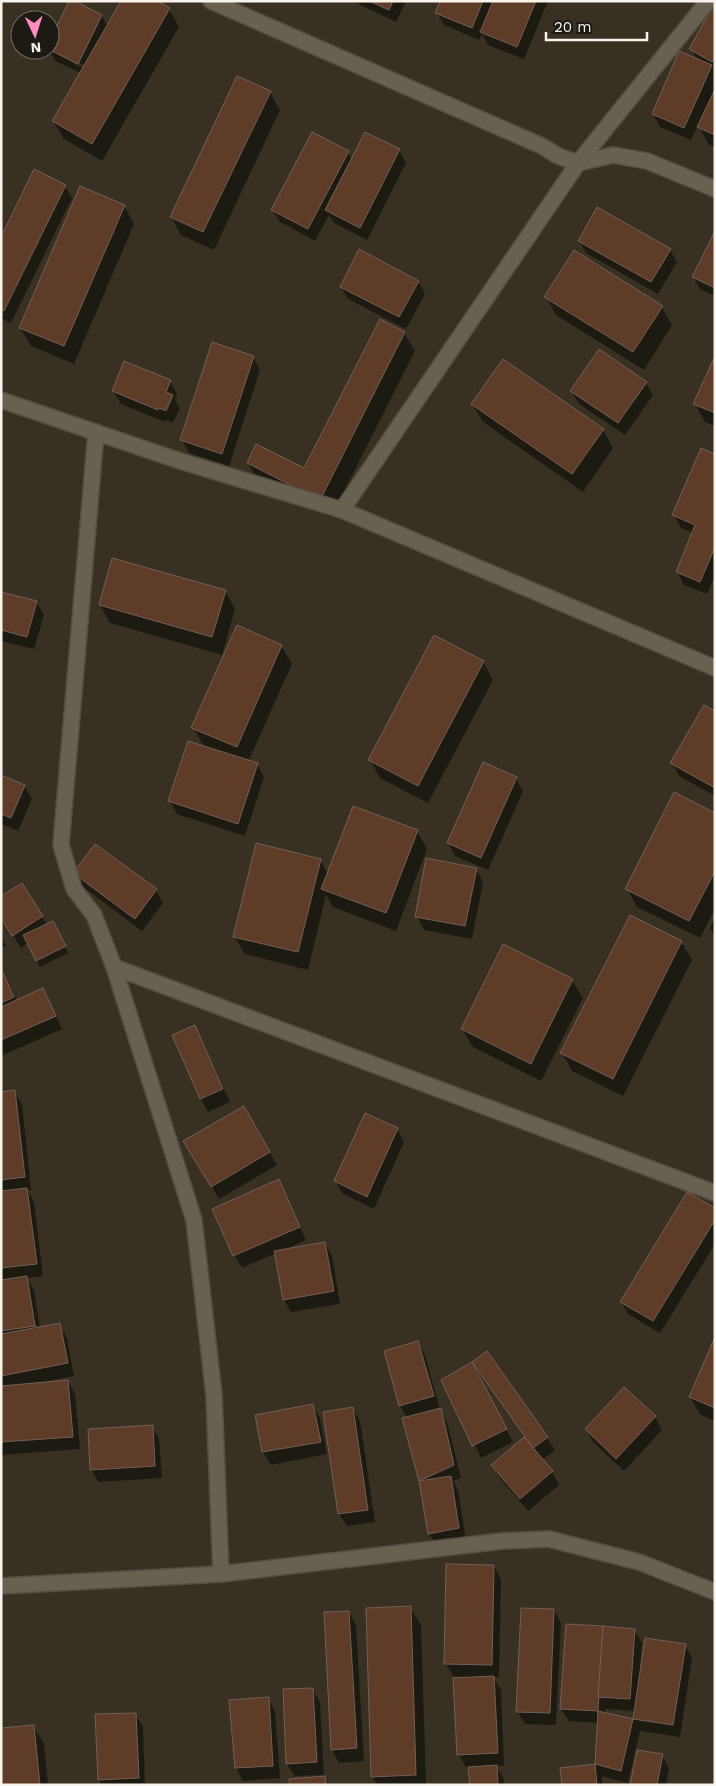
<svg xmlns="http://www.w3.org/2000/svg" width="716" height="1786" viewBox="0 0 716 1786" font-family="'Work Sans',sans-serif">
	<rect width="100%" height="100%" fill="#383123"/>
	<g fill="#0007" fill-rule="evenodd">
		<path d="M352,1H406L396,22Z"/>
		<path d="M442,1H548L524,59L488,45L482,34L479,40L444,25L437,13Z"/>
		<path d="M715,5V71H714L715,147L709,145L698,125L691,140L660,127L653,114L697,60L691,49Z"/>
		<path d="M169,9L179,27L102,161L64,139L53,121L81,73L55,61L49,50L50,43L102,16L108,27ZM57,52L84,65L83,68L57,54Z"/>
		<path d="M270,92L280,110L214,250L181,235L171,217Z"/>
		<path d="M399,150L406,163L367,240L334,223L329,215L315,241L280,222L272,210L348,152L352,160Z"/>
		<path d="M65,186L72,198L11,323L1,318V239Z"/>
		<path d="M124,206L134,224L74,364L31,346L20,328Z"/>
		<path d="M715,233V296L700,289L693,277Z"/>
		<path d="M579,241L670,250L677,262L658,294L586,253Z"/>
		<path d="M418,281L425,294L406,329L348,299L341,287Z"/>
		<path d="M546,297L662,307L672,325L644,370L556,315Z"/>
		<path d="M404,333L415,351L331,517L258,481L248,463L305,470Z"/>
		<path d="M253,357L260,370L229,466L189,453L182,440Z"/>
		<path d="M715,359V426L705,422L695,404Z"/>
		<path d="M170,381L177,394L175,400L180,408L173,423L166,420L165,422L121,404L113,391Z"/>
		<path d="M646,383L653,395L625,435L579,404L571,391Z"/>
		<path d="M472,404L603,430L613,448L583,492L483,422Z"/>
		<path d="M715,455V576L707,594L684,585L677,572L693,533L681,528L674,515Z"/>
		<path d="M225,591L235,609L222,655L110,623L100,605Z"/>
		<path d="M1,593L36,602L44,615L34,649L1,641Z"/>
		<path d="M281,646L292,664L248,762L257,764L264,777L245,836L177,814L170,801L204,747L193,727Z"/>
		<path d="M483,662L493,680L428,803L380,778L370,760Z"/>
		<path d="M715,712V796L679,776L672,763Z"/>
		<path d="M1,777L24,786L32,799L18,831L1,824Z"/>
		<path d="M516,778L523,791L488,870L455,856L448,843Z"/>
		<path d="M715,814V909L700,938L637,907L627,889Z"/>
		<path d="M417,831L427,849L396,931L333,907L326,895L308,970L245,954L234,936L320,860L328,874Z"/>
		<path d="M476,869L483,882L472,939L424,930L417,917Z"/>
		<path d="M74,873L156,890L163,903L142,931L82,886Z"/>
		<path d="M22,885L47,925L56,929L68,953L40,967L28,943L21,948L1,916Z"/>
		<path d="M715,917V937L710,928Z"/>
		<path d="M1,936L6,946L1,948Z"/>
		<path d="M681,942L692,960L623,1096L572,1071L562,1053Z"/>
		<path d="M504,946L572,980L583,998L541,1081L473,1047L462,1029Z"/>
		<path d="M1,966L17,1001L43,990L62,1029L1,1056Z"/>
		<path d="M195,1027L202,1040L230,1102L208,1112L201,1099L173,1036Z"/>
		<path d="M14,1092L22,1104L31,1190H27L34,1202L43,1276L27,1278L34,1290L40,1328L59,1325L67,1338L74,1376L48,1381V1383L68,1381L75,1394L80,1449L1,1455V1093ZM33,1320L39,1329H36L31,1321Z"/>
		<path d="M243,1108L277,1165L219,1199L185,1141Z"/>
		<path d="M397,1129L404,1142L374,1209L343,1194L335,1181Z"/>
		<path d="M278,1181L306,1240L284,1250L325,1244L332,1256L340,1304L291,1312L284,1300L276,1253L242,1268L234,1255L214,1209Z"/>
		<path d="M715,1209V1244L660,1333L628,1314L621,1302Z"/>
		<path d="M715,1341V1421L701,1415L690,1397Z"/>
		<path d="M417,1343L425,1355L440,1410L447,1422L461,1478L453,1481L458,1490L466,1541L436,1546L429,1533L420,1481L404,1419L407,1418L400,1406L385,1352Z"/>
		<path d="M486,1353L547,1438L555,1450L542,1460L552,1472L559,1485L528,1511L500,1478L492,1465L526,1437L480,1373L478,1374L513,1442L481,1458L443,1381Z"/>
		<path d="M313,1406L320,1418L327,1454L271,1465L263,1452L257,1416Z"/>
		<path d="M352,1408L360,1421L375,1522L347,1526L339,1514Z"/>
		<path d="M655,1417L662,1430L624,1471L593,1442L586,1429Z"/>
		<path d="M152,1426L159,1439L162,1478L98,1482L91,1469Z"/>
		<path d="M494,1566L501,1579L499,1677H493L501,1690L504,1766H496L504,1779V1785H471L470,1767H466L459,1755L464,1677L453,1676L446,1664Z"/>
		<path d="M410,1607L421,1625L426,1785H377L372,1776Z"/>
		<path d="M554,1610L561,1623L556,1725L525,1724L518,1712Z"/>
		<path d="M349,1612L356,1625L364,1761L339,1763L332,1750Z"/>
		<path d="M634,1630L642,1643L640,1668L685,1645L692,1658L680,1737L640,1731L628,1783L602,1776V1785H563L562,1769L596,1766L598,1723L569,1721L561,1709ZM605,1709L635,1711L634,1720L605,1714Z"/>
		<path d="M312,1689L320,1702L324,1775L295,1776L287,1764Z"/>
		<path d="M268,1698L275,1711L280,1778L243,1781L236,1768Z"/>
		<path d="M135,1714L143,1727L145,1785H102L99,1780Z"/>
		<path d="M33,1726L44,1744L48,1785H1Z"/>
		<path d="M662,1755L669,1768L666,1785H631Z"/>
	</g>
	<g fill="#5f3c28" stroke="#716058">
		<path d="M69,1H75L102,15L78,64L50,50V40Z"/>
		<path d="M121,1H158L170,8L92,144L52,121Z"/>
		<path d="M369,1H393L389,10Z"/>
		<path d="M440,1H483L472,28L435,13Z"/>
		<path d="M493,1H536L517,47L480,32Z"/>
		<path d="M715,2V56L712,62L689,49Z"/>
		<path d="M679,51L712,65L684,128L652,114Z"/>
		<path d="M237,76L271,91L203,232L170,217Z"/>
		<path d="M715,89V135L697,127Z"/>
		<path d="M312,132L349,151L308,229L271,210Z"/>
		<path d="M365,132L400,149L360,228L325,210Z"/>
		<path d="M34,169L66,185L4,311L1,309V237Z"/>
		<path d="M80,186L125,205L64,346L19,328Z"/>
		<path d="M597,207L671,249L651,282L578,241Z"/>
		<path d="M715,231V288L692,277Z"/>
		<path d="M359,249L419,281L399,317L340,287Z"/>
		<path d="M574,250L663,306L633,352L544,297Z"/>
		<path d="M380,319L405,332L320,500L247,463L256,444L304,468Z"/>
		<path d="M212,342L254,356L222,454L180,440Z"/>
		<path d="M599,349L647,382L618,423L570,391Z"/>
		<path d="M715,356V413L693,404Z"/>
		<path d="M503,359L604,429L572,474L471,404Z"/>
		<path d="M124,361L171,380L166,392L173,395L166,411L159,408L158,410L112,391Z"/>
		<path d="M701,448L715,454V547L700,582L676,572L695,525L672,515Z"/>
		<path d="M112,558L226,590L212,637L99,605Z"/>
		<path d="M1,592L37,601L27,637L1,630Z"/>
		<path d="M237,625L282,645L237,747L191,728Z"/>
		<path d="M434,635L484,661L418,786L368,760Z"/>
		<path d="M704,705L715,711V788L670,763Z"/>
		<path d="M188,741L258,763L238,824L168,801Z"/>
		<path d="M483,762L517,777L481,858L447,843Z"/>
		<path d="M1,775L25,785L11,818L1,814Z"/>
		<path d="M674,792L715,813V871L689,921L625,889Z"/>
		<path d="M353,806L418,830L386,913L321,889Z"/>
		<path d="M256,843L321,859L298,952L233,937Z"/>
		<path d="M95,844L157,889L135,919L73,873Z"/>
		<path d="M426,858L477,868L465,926L415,917Z"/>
		<path d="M22,883L43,916L12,936L1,918V896Z"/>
		<path d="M630,915L682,941L613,1079L560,1053Z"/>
		<path d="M53,921L66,946L36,961L23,935Z"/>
		<path d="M503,944L573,979L531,1064L461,1029Z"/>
		<path d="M1,968L14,997L1,1003Z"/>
		<path d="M43,988L56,1016L1,1040V1007Z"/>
		<path d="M195,1025L223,1089L200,1099L172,1035Z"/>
		<path d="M15,1090L25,1177L1,1180V1092Z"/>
		<path d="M244,1106L270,1152L211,1187L183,1141Z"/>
		<path d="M365,1113L398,1128L367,1197L334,1181Z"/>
		<path d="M279,1179L300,1227L233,1256L212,1209Z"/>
		<path d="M27,1188L37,1264L1,1268V1191Z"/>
		<path d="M687,1192L715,1208V1220L653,1321L620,1302Z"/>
		<path d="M325,1242L334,1291L283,1300L274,1251Z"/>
		<path d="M27,1276L35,1326L1,1331V1280Z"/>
		<path d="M60,1323L68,1363L1,1376V1334Z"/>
		<path d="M715,1337V1408L689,1397Z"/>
		<path d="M418,1341L434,1396L399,1406L384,1351Z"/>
		<path d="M487,1351L548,1437L533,1448L472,1362Z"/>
		<path d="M472,1362L507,1429L472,1446L441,1380Z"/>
		<path d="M68,1380L73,1437L1,1442V1386Z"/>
		<path d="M624,1387L656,1416L616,1459L585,1429Z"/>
		<path d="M313,1404L321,1442L262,1452L255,1415Z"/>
		<path d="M353,1407L368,1510L338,1514L323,1412Z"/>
		<path d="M441,1408L454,1465L419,1481L402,1418Z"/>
		<path d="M153,1425L155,1466L90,1470L88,1429Z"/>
		<path d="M524,1437L553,1471L520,1499L491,1465Z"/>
		<path d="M451,1476L459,1528L428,1534L419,1481Z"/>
		<path d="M446,1564L494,1565L492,1665L444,1664Z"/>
		<path d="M411,1606L416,1775L371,1777L366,1608Z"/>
		<path d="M521,1608L554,1609L550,1713L516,1712Z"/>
		<path d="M349,1611L357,1748L331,1750L324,1612Z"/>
		<path d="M566,1624L603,1626L598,1711L560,1709Z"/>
		<path d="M603,1626L635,1629L630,1699L598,1697Z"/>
		<path d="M645,1638L686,1644L673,1725L633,1719Z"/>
		<path d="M494,1676L498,1753L457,1755L453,1678Z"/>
		<path d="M313,1688L317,1762L286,1764L283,1689Z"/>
		<path d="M269,1697L273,1766L235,1768L229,1700Z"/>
		<path d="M598,1711L633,1719L621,1771L595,1764Z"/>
		<path d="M136,1713L139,1778L98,1780L95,1714Z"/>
		<path d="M34,1725L40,1785H1V1728Z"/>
		<path d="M637,1750L663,1754L657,1785H630Z"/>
		<path d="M595,1764L597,1785H562L560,1768Z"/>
		<path d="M497,1765L498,1785H470L468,1767Z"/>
		<path d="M325,1776L326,1785H289V1779Z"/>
	</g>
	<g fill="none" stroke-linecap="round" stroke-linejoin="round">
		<g stroke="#534e42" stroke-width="18">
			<g id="minor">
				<path d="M211,1L542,146L558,156L578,163L613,155L647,161L715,189"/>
				<path d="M1,400L180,461L342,510L715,668"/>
				<path d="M96,432L61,845L74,889L94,915L114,967L194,1220L214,1395L221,1574"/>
				<path d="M342,510L578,163L708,1"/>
				<path d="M114,967L715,1193"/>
				<path d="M1,1586L221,1574L502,1541L549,1539L639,1562L715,1592"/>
			</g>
		</g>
		<use href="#minor" stroke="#686051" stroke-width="15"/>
	</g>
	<rect width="716" height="1786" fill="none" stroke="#f9f4eb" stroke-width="5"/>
	<g transform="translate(35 35) rotate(176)"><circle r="24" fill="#1d1913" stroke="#757169"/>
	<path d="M0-4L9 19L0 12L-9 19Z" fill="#fd8ec0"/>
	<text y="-8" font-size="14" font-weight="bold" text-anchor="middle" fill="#f9f4eb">N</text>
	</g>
	<path d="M546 32v8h101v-8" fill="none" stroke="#f9f4eb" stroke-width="2.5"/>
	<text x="554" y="32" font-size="15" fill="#f9f4eb" stroke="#1d1913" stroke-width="4" paint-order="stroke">20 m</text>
</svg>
